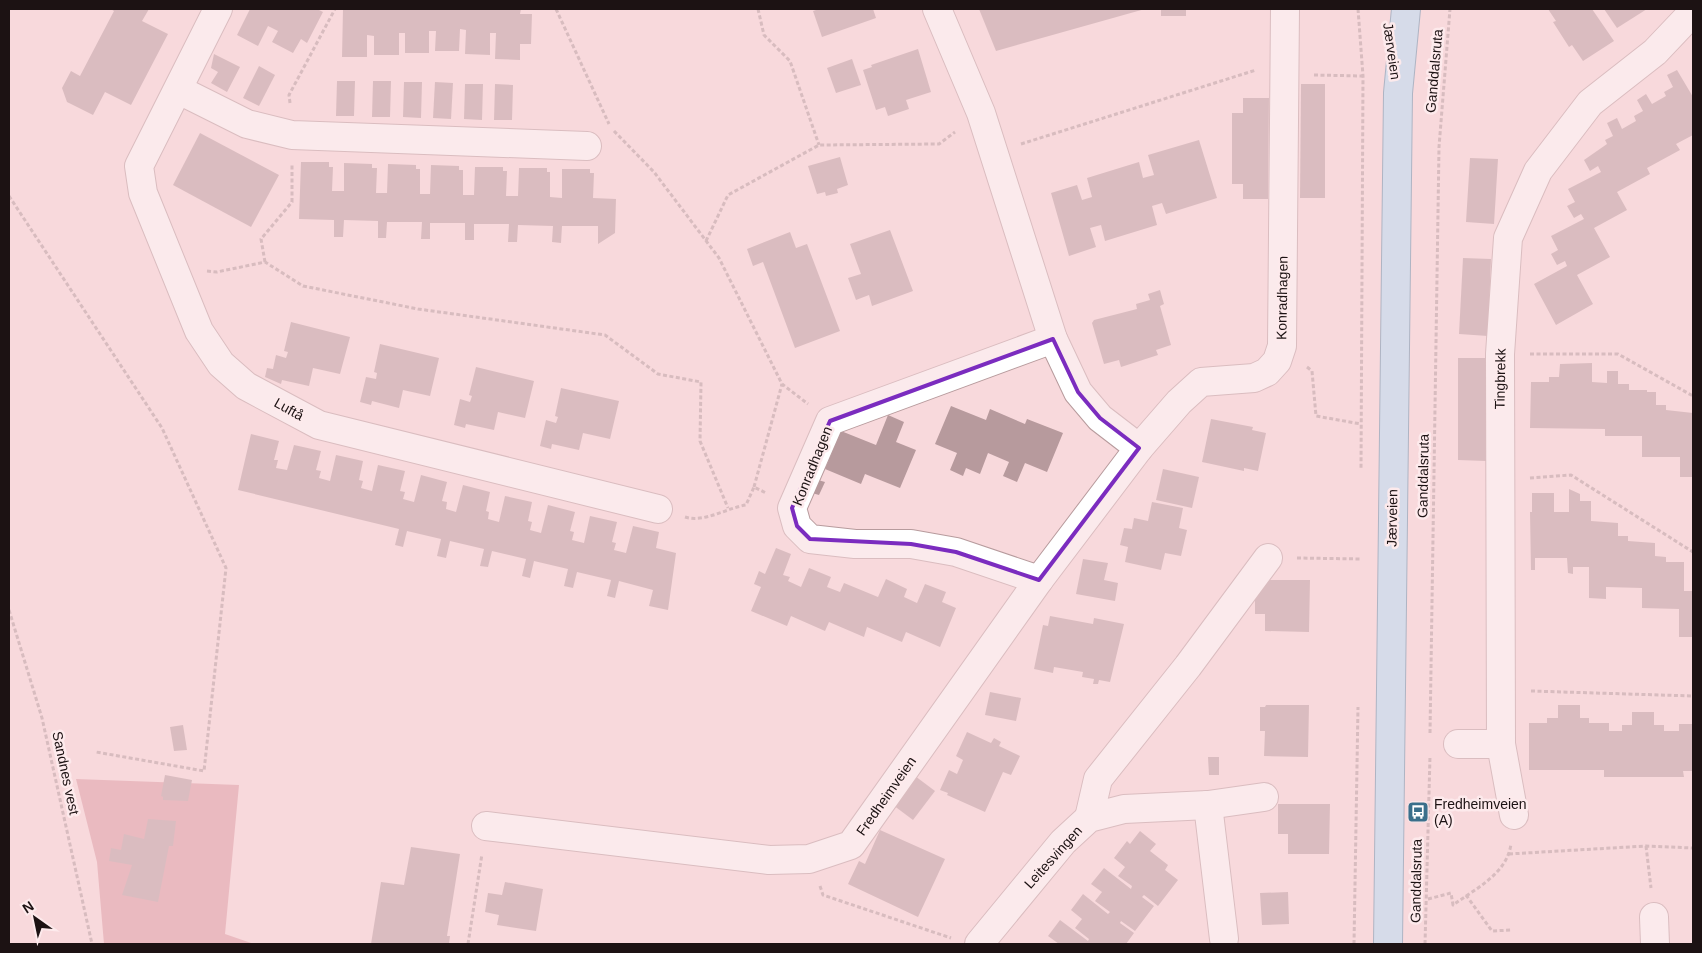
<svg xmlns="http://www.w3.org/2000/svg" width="1702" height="953" viewBox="0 0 1702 953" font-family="Arial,sans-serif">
	<rect width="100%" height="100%" fill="#f8d9dc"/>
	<path fill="#d9969e" d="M76,779L239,785L225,934L254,944H104L97,862Z"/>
	<g fill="#b79a9d">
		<path d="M111,9H149L142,21L168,34L131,105L105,92L93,115L67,102L62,88L71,71L80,76L114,11Z"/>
		<path d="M250,9H317L323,12L307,43L301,39L293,53L272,42L278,31L268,26L258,46L237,35Z"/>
		<path d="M343,9H521L520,14H532L531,44H520V60L495,59L496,33H490V55L465,54L466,30L460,29L459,51H435L436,31H429V53H405V33H399V55H374V36L367,35V57H342Z"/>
		<path d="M819,9H873L876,18L822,37L813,11Z"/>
		<path d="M979,9H1145L996,51Z"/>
		<rect x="1161" y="9" width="25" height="7"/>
		<path d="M1548,9H1592L1614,41L1583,61L1572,45L1569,47L1553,22L1556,21Z"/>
		<path d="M1604,9H1647L1617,28Z"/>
		<path d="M918,49L931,92L906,100L909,109L888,116L885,107L876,110L863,70L872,67L871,65Z"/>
		<path d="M214,54L240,67L227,92L211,83L218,72L211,68Z"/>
		<path d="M852,59L861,85L836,93L827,68Z"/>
		<path d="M259,66L275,75L259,106L243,98Z"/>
		<path d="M1677,70L1693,97V135L1676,144L1680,150L1647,168L1650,174L1617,192L1627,210L1594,228L1610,257L1577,275L1593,304L1556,325L1534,284L1567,266L1565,261L1557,265L1551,254L1558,250L1551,236L1584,219L1581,214L1574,218L1567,206L1575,202L1568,189L1601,172L1598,166L1590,171L1584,160L1607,144L1605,140L1613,136L1607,123L1617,118L1622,129L1636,121L1634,116L1643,111L1637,100L1646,94L1652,104L1666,96L1664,92L1673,87L1667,75Z"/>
		<path d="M337,81H355L354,116H336Z"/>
		<path d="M373,81H391L390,117H372Z"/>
		<path d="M404,82H422L421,118L403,117Z"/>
		<path d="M435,82L453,83L451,119L433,118Z"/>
		<path d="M465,84H483L482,120L464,119Z"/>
		<path d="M495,84L513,85L512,120H494Z"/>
		<path d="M1301,84H1325V198H1300Z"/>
		<path d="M1243,98H1269L1268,199H1243V184H1232V113H1243Z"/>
		<path d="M200,133L279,175L251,227L173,185Z"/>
		<path d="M1199,140L1217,198L1166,214L1162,203L1152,206L1157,225L1105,241L1101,225L1090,228L1096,247L1069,256L1051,193L1077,185L1082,200L1092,197L1087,178L1139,162L1143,178L1154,175L1148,155Z"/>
		<path d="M840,157L848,185L837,189L838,193L826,196L825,192L817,194L808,166Z"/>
		<path d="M1470,158L1498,159L1494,224L1466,222Z"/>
		<path d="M301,162H329V167H333L332,191H344V163L372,164V168H377L376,193H387L388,164L416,165V169H420V194H430L431,165L459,166V170H463V195H474L475,167H503V171H507L506,196H518L519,168H547V172H550V197L562,198V169H590V173H594L593,198L616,199L615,233L598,244V226H562L561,243L552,242L553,226L518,225L517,242H508L509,224H474V240H465V223H430V239H421L422,222H387L386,238H378V221L344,220L343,237H334V220L299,219Z"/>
		<path d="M890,230L913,291L872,306L869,295L856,300L848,278L861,274L850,244Z"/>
		<path d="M790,232L796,248L807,244L840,331L795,348L763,262L753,266L747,249Z"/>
		<path d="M1463,258L1491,259L1488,336L1459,334Z"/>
		<path d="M1160,290L1164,304L1160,306L1171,345L1156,350L1158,355L1121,367L1119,360L1104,364L1092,323L1094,320L1137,309L1136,304L1150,300L1148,294Z"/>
		<path d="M291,322L350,337L340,374L313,368L309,386L282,380L281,384L265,377L267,368L273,369L276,355L286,358L288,352L284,351Z"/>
		<path d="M380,344L439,358L430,396L403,390L399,408L372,401L371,405L360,402L366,377L376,379L377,373L374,372Z"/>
		<path d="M1458,358H1487L1486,461L1458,460Z"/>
		<path d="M1592,363V382L1607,383V371H1618V384H1629V390H1647V392H1656V405H1666V410L1693,413V477H1680V457H1642V436H1605V429L1530,428L1531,382H1549V377H1559L1560,364Z"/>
		<path d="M476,367L534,381L525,418L498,412L494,430L466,424L465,428L454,425L460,399L470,402L472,396L469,395Z"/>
		<path d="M561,388L619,401L610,439L583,433L579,450L552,444L551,449L540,446L546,420L556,423L558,417L555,416Z"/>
		<path d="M951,406L986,420L990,409L1025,424L1027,419L1063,433L1047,472L1025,463L1017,482L1003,476L1009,462L988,453L980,474L966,468L963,476L950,470L957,453L935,444Z"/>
		<path d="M888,415L904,422L896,442L916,450L900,488L865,474L861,484L825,469L841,431L876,445Z"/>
		<path d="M1211,419L1253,427L1252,430L1266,433L1258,471L1244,468V471L1202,462Z"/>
		<path d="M251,434L279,441L274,460H278L276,468L287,470L294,445L321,451L316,470L321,471L319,478L330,481L336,455L363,461L359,480L363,481L361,488L372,491L378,465L405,471L400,491L405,492L403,499L414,502L421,475L447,482L442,501L447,502L446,509L456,512L463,485L490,492L486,511L489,512L488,519L499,522L505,496L532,502L528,521L532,522L530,530L541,533L548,505L575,512L570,531L574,532L572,540L584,543L590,516L617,522L612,542L616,543L614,550L626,553L633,526L659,532L656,548L676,553L668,610L649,606L653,590L619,581L615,598L607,596L611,580L577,572L573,588L564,586L568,569L534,561L530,578L522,576L526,559L492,551L488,567L480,566L484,549L450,541L446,558L437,556L441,539L407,531L403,547L395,545L399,529L238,490Z"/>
		<path d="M1163,469L1199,477L1192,508L1156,500Z"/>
		<path d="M818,480L825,482L819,495L812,493Z"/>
		<path d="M1569,489L1580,494V501H1591V521L1618,523V536H1628V541L1655,543V556L1666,557V562H1684V591H1693V637H1679V609L1642,608V588L1606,587V599L1589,598V567H1573V574L1568,573L1567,558H1535V570H1531L1530,512H1532V493H1554V512H1569Z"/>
		<path d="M1152,502L1183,508L1179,528L1187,530L1181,556L1165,553L1161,570L1125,562L1128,547L1120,545L1124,528L1132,529L1134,518L1148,521Z"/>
		<path d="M776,548L791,554L783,575L790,577L788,581L801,587L809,568L831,577L827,587L840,592L844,583L878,597L886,579L907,589L904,597L917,603L925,584L946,592L942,602L956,608L940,647L906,632L902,642L867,627L864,637L829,622L825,631L791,616L787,626L751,611L761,587L754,584L759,571L765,574Z"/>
		<path d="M1083,559L1108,563L1104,580L1118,583L1115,601L1076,594Z"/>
		<path d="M1255,580H1310L1309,632L1265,631V614H1255Z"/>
		<path d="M1050,616L1093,624L1094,618L1124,624L1110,682L1099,680L1098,684H1093L1094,679L1082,677L1083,672L1054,667L1053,673L1034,669L1043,625L1048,626Z"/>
		<path d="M990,692L1021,698L1016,721L985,715Z"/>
		<path d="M1266,705H1309L1308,757L1264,756L1265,731H1260V707H1265Z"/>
		<path d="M1558,705H1580V718H1589V723H1609V731H1622V725H1632V712H1654V725H1664V731H1679V724H1693V771H1683L1684,777H1604V770H1529V723H1547V718H1558Z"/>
		<path d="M183,725L187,750L174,751L170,727Z"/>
		<path d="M967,732L991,743L994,738L1001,742L999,746L1020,756L1011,775L1003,772L985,812L947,795L948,793L940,790L949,770L957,774L963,760L956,756Z"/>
		<path d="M1208,757H1219V775H1209Z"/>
		<path d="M907,770L935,791L913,820L885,799Z"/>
		<path d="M165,775L192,780L188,801L163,800V797L161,796Z"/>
		<path d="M1278,804H1330L1329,854H1288V834H1278Z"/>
		<path d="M148,819L176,821L173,846H169L158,902L122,895L132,865L109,861L111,848L121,850L124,834L144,839Z"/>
		<path d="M880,830L945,859L918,917L848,884L859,861L865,864Z"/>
		<path d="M1140,831L1156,844L1150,851L1168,865L1165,870L1178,880L1158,906L1144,895L1142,897L1154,906L1135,931L1121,921L1120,923L1134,933L1126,944H1059L1048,936L1060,920L1088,941L1089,939L1075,928L1082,919L1071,910L1083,894L1108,914L1110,912L1095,901L1102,892L1091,884L1104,868L1131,889L1132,886L1118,876L1125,867L1114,858L1127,841L1130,844Z"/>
		<path d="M411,847L460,854L447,936H450L449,944H371L381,882L404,885Z"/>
		<path d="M505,882L543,889L536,931L497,925L499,915L485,912L488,893L502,895Z"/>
		<path d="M1288,892L1289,924L1262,925L1260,893Z"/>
	</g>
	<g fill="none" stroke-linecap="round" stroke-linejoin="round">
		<g stroke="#b79b9d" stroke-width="30">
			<g id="minor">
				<path d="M218,9L139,166L143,193L199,331L221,364L246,386L319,425L658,509"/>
				<path d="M937,9L981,113L1053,339L1078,392L1100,418L1139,448"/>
				<path d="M179,90L247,124L292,135L587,146"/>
				<path d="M1039,580L956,552L911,544H855L810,539L797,526L792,508L830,421L1053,339"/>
				<path d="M1458,744H1501"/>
				<path d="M1208,805L1224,939"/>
				<path d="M1514,815L1501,744L1500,354L1508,238L1538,171L1590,103L1655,52L1693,12"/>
				<path d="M1089,818L1098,779L1188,666L1268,558"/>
				<path d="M486,826L769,860L809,859L851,845L1039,580L1139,448L1179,402L1201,382L1254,378L1267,372L1277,361L1282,346L1285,9"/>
				<path d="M1654,917L1655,944"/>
				<path d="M979,944L1063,842L1089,818L1124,809L1208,805L1264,797"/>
			</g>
		</g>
		<g stroke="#5688a5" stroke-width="30">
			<path id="major" d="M1388,944L1398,93L1406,9"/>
		</g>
		<g stroke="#b1999b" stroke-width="3" stroke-dasharray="4 2.5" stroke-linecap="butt">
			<path d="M556,9L609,124"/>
			<path d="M758,9L764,35L790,61L819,145"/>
			<path d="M1358,9L1363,76L1361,469"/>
			<path d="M1314,75L1363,76"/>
			<path d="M290,103L289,95L335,9"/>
			<path d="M614,131L654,172L719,258L782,384L808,404"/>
			<path d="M1021,144L1256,70"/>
			<path d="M9,196L162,428L226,568L204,771L96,752"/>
			<path d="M706,241L728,195L819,145L939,144L955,132"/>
			<path d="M265,262L261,239L292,202V164"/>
			<path d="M207,271L217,272L265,262L303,286L418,309L605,335L658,374L701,382L700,441L728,508"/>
			<path d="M1530,354H1618L1693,396"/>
			<path d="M1307,367L1312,371L1316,416L1361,424"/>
			<path d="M1530,478L1571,475L1693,552"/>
			<path d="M754,487L782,384"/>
			<path d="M685,517C704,523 727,508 746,505L754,487L766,493"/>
			<path d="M1297,558L1362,559"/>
			<path d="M9,610L42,718L92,944"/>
			<path d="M1531,691L1693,696"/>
			<path d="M1430,733L1439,147L1450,9"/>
			<path d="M1646,846L1651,888"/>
			<path d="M1509,854L1646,846L1693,848"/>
			<path d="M820,886L823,895L951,938"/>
			<path d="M1466,895L1492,931L1511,930"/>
			<path d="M1428,899L1451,893L1453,905C1475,889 1507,874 1511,844"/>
			<path d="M468,944L482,854"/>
			<path d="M1354,944L1358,707"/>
			<path d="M1425,944L1430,756"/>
		</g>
		<use href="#minor" stroke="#fff" stroke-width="28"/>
		<use href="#major" stroke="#addef8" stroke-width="28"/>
	</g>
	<path d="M0 0H1702V953H0ZM1053,339L1078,392L1100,418L1139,448L1039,580L956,552L911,544L810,539L797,526L792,508L830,421Z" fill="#f8d9dc" fill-opacity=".55" fill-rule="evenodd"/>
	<path fill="none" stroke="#7b2cbf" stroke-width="4" stroke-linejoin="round" d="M1053,339L1078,392L1100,418L1139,448L1039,580L956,552L911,544L810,539L797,526L792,508L830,421Z"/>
	<defs>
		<g id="bus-square" transform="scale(1.125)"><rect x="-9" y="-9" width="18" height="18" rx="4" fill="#3a6f8b" stroke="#fdeaec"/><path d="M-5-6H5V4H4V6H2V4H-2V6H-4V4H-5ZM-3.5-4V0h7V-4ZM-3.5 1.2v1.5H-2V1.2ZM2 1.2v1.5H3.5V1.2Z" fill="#fff"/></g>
	</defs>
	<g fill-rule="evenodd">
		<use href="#bus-square" x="1418" y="812"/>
	</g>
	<g text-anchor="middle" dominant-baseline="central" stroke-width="5" stroke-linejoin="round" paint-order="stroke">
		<g font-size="14" fill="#1c1213" stroke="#fdeaec">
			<text transform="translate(1392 51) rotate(82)">Jærveien</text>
			<text transform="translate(1434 71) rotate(-85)">Ganddalsruta</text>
			<text transform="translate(1282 298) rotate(-89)">Konradhagen</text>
			<text transform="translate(1500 379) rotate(-89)">Tingbrekk</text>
			<text transform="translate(289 409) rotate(29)">Luftå</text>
			<text transform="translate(812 466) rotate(-68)">Konradhagen</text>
			<text transform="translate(1423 476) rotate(-89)">Ganddalsruta</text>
			<text transform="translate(1392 518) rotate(-89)">Jærveien</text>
			<text transform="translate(66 773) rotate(78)">Sandnes vest</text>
			<text transform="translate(886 796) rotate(-55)">Fredheimveien</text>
			<text transform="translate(1053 857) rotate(-48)">Leitesvingen</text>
			<text transform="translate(1416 881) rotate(-89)">Ganddalsruta</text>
		</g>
		<g font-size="14" fill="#1c1213" stroke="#fdeaec" text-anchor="start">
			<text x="1434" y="804">Fredheimveien<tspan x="1434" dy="16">(A)</tspan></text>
		</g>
	</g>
	<rect width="1702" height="953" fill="none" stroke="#1c1213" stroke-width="20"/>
	<g transform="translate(35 918) rotate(327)" stroke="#fdeaec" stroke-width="4" paint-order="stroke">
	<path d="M0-4L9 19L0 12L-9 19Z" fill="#1c1213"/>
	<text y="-8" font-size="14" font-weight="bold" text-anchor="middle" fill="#1c1213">N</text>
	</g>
</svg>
